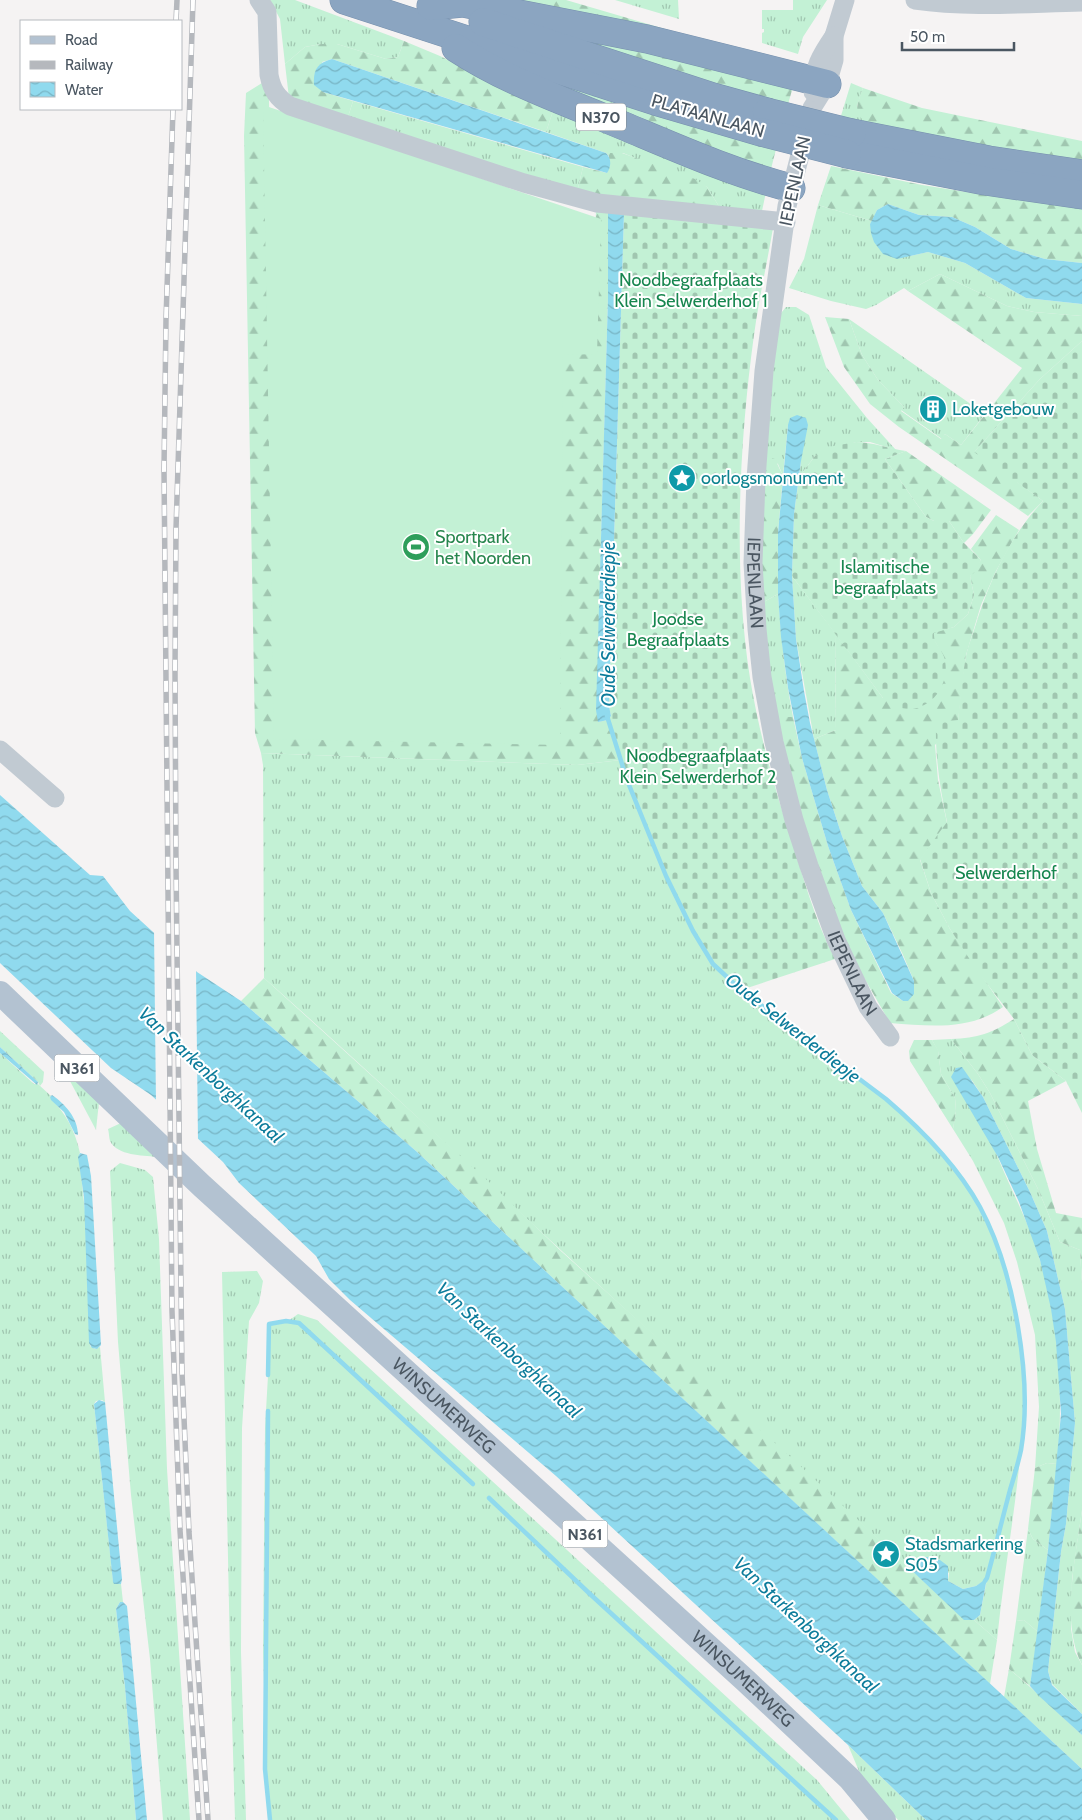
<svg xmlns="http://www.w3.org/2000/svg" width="1082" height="1820" viewBox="0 0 1082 1820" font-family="Cabin,sans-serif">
	<defs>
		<pattern id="grass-tufts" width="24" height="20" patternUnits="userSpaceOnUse" patternTransform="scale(1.25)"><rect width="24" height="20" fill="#c3f1d5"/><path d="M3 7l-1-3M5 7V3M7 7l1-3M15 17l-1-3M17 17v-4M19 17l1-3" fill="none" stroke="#a0c6b0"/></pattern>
		<pattern id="forest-firs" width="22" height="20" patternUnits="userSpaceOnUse" patternTransform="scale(1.25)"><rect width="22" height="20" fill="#c3f1d5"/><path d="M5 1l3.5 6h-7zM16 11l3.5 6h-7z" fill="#a0c6b0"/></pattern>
		<pattern id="cemetery-stones" width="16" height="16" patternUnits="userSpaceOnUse" patternTransform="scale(1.25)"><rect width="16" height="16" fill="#c3f1d5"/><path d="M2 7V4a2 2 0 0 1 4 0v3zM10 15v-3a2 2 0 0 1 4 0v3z" fill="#a0c6b0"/></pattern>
		<pattern id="water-waves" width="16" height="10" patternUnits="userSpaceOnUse" patternTransform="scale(1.25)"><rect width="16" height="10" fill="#90daee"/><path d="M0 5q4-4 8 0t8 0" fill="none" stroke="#78b4c4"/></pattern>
	</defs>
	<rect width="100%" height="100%" fill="#f5f3f3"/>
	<g fill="url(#grass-tufts)">
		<path d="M270,0H295L404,41L398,57L386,59L337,44H321L305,47L285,64L280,19Z"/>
		<path d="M615,0H678L679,19Z"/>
		<path d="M793,0H827L803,37L798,54L762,43V33L764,32V29H762V10H793Z"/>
		<path d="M851,83L863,88L857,106L872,127L840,119Z"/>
		<path d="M353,101L583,167L577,192L347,120Z"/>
		<path d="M554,108L766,192L762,211L720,208L707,187L623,153H606L546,132Z"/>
		<path d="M818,205L872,221L870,224L910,256L928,252L965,263L1026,298L1082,304V316L1034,312L1007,306L940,274L908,291L904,288L876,305L866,309L831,301L789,288L804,259Z"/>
		<path d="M786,307H796L809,315L826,367L867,418L896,450L870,442H856L815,456L799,477L801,461L788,425L783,476L778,464L762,456L777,318Z"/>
		<path d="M849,319L985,414L961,445L945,434L942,439L901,410L904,407L878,380L862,355Z"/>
		<path d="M792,576L835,633L836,730L814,739L796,639Z"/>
		<path d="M778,594C781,635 785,676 793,717H776L760,604Z"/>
		<path d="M261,753L577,765L621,760L666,876L693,931L713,964L741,990L886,1099C919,1127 960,1169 980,1208C998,1242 1008,1282 1015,1320C1020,1346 1026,1375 1024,1402C1021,1482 1005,1561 997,1640L974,1620L980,1615L987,1579L976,1586L963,1589L948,1581L949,1573L918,1558L906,1565C793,1460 678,1358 564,1253C464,1161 366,1068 264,978L263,765Z"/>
		<path d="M951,1039L978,1074L990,1093L1038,1189L1060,1242L1080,1250L1082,1284V1510L1072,1579L1071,1629L1075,1652L1082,1665V1714L1052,1684L1048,1671L1061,1552L1066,1524L1075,1423L1065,1309L1047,1231L1030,1192L983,1097L971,1079C980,1105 988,1133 998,1158C1012,1192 1030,1225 1040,1260C1059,1322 1064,1400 1057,1464L1047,1463L1035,1468L1039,1407L1035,1335L1017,1262L1004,1223L973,1161L953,1129L956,1111L955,1098L941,1074L938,1051L932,1040Z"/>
		<path d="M0,1053L34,1084H38L51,1096L50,1097C66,1114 75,1130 80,1153L79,1154L86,1222L90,1346L95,1349L100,1347L105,1402L102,1400L96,1401L94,1404L113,1581L117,1584H121L123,1602H120L116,1609L125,1687L136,1820H0Z"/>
		<path d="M62,1066L99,1102L96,1130Z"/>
		<path d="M121,1123L156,1157C142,1155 118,1156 110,1141C109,1138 109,1132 108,1129Z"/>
		<path d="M120,1163L145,1170L153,1177L159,1239L167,1469L190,1820H163L150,1659L131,1495L118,1342L110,1171Z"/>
		<path d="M257,1271L263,1281L259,1303L249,1321L242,1428L241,1652L246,1820H235L230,1653L222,1272Z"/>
		<path d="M298,1314L317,1320L817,1780L850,1820H268L263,1652L265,1428L271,1323L288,1321Z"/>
		<path d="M1028,1529L1033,1539L1048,1550L1038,1632L1024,1620L1016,1621Z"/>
		<path d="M1009,1669C1034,1689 1058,1713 1082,1735V1769L1004,1697Z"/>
		<path d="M848,1745L926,1820H898L864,1783Z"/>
	</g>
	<g fill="url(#forest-firs)">
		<path d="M509,0H566L795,67Z"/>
		<path d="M520,25L794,83L787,108Z"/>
		<path d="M404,41L440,56L517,94L554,108L546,132L332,59L322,62L323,92L353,101L347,120L289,98L285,64L305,47L321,44H337L386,59L398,57Z"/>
		<path d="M507,65L776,149L769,177Z"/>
		<path d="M262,83L269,100L274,401L553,370L594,274L596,210L608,212V297L601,543L598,722L608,720L621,760L577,765L261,753L255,733L244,136L246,93Z"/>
		<path d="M863,88L922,108L1082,141V163L872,127C852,114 856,107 863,88Z"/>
		<path d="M606,153H622L695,179L707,187L720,208L577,192L583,167L607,173L609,156Z"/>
		<path d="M831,166L922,185L979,194L1082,207V263L1045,259L1011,249L975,227L952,217L919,215L888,204L877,210L872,221L818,205Z"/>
		<path d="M940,274L1007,306L1034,312L1082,316V341L1040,379L975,451L1043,501L1028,516L899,427L870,404L844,367L825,317L849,319L862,355L878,380L904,407L901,411L941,439L945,434L961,445L1022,368L908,291Z"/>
		<path d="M906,451L991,510L973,534L964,543L949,521H934L926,517L885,459Z"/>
		<path d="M762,456L775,459L783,476L778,533V594L760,604Z"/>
		<path d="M996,515L1019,530L996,571L981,605L966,655L958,721L935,745L938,780L947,823L920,860L931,893L950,929L1003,1007C969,1031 930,1026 890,1023L851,955L806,835L776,717H793L802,758L828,846L851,910L891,993L903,1001L913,994L914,981L903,955L883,913L862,886L842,836L827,790L814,739L836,730L835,633L883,698L944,658L933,638L934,632L954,627L968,614L974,595L970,576L981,560L971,549Z"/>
		<path d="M264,978L488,1181L562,1252L795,1461L964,1619L974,1620L997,1640L990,1684L416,1151L241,1001Z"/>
		<path d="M1014,1019L1032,1055L1066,1081L1028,1101L1037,1149L1056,1213L1082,1218V1284L1080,1250L1060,1242L1038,1189L990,1093L978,1074L951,1039C978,1038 992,1033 1014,1019Z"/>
		<path d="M0,1031L44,1072L43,1082L40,1086L38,1082L0,1047Z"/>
		<path d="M914,1040H932L938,1050L941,1074L955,1098L956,1111L953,1129L910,1061L909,1051Z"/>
		<path d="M1047,1463L1057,1464L1048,1550L1033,1539L1028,1529L1035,1468Z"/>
		<path d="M1082,1510V1665C1060,1622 1076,1556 1082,1510Z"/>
		<path d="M1024,1620L1038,1632L1030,1686L1009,1669L1016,1621Z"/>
	</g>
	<g fill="url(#cemetery-stones)">
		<path d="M624,213L773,228C767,263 759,299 754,335C739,444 733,570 750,678C759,733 774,786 791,839C804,879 815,921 835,959L741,990L713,964L693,931L666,876L627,780L608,720L611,716L609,707Z"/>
		<path d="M1082,341V1113L1066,1081L1032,1055L1014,1019L978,972L950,929L931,893L920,859L947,822C940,788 935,758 936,722L958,720C960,699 962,677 966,656C968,646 972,636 975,627C989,581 1010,536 1043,501L974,452L1040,379Z"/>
		<path d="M856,442C873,442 889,449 906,451L885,459L926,517L934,521H949L964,543L981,560L976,571L970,576L974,595L968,614L954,627L934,633C933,643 941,648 944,657C950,676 940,698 922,706C909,713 894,707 883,698L792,576L794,514L799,477L815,456L834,446Z"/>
	</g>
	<path fill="#c3f1d5" d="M263,105L601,219L597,354L563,355L560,745L274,739Z"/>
	<g fill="url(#water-waves)">
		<path d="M332,59L606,153C612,159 611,167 607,173L323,92L314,85C313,70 317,63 332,59Z"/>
		<path d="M888,204L919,215L952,217L975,227L1011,249L1045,259L1082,263V304L1026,298L965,263L928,252L897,259L883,254L874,242L871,233L870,224L877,210Z"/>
		<path d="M608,212L624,213L609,706L611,716L608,720L598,722L596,710L608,297Z"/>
		<path d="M797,415L806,418L808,425L801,461L794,514L792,576L796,639L804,691L810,723L827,790L842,836L862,886L883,913L914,981V994L908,1001H903L892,993L851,910L828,846L802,758L788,688L781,637L778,594V533L788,425L790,418Z"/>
		<path d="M0,795L90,875L103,876L130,911L197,972L241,1001L416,1151L1082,1769V1820H926L848,1745L556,1476L350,1300L329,1279L316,1256L239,1183L223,1162L151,1095L111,1068L0,963Z"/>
		<path d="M0,1047L38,1082L37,1085L0,1053Z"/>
		<path d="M962,1067L983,1097L1030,1192L1047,1231L1065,1309L1075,1423L1066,1524L1061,1552L1048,1671L1052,1685L1082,1714V1735L1039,1696L1030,1686L1048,1550L1061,1414L1056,1342L1051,1309L1040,1260L1019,1202L998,1157L951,1077L956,1068Z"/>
		<path d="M52,1095C65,1104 78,1118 78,1135L75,1134L64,1112L51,1100L50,1097Z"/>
		<path d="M80,1153L87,1155L91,1176L101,1345L97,1349L92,1348L89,1343L84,1197L78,1157Z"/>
		<path d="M99,1400L105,1402L122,1579L121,1584H114L113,1582L94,1404Z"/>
		<path d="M927,1557L940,1560L948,1566V1581L963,1589L976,1586L987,1578L980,1615L974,1620H964L906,1565L918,1558Z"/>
		<path d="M120,1602H123L127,1606L147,1820H136L125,1687L116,1609Z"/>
	</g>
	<path fill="#f5f3f3" d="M154,930L196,968L198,1142L156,1103Z"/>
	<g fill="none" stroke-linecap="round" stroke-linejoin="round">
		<g stroke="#90daee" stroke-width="4.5">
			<path d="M607,716L627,780L666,876L693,931L713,964L741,990L886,1099C921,1129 958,1167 980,1207C1014,1270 1033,1379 1021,1450C1018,1464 1014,1477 1010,1490C1002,1520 995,1549 987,1578L985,1581"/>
			<path d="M268,1375L269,1324L286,1321L299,1323L473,1484"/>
			<path d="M268,1411L265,1769L270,1820"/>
			<path d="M489,1498L590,1594L836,1820"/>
		</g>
		<g stroke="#7690ad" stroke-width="29">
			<g id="highway">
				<path d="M344,0L655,101L761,132"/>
				<path d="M431,6L463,3L647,39L827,84"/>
				<path d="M483,22L713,97L767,112"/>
				<path d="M456,48C508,82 567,102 624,126C679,149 733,173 791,188"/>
				<path d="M852,133L989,160L1082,174"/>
				<path d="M847,154L985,181L1082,195"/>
			</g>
		</g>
		<g stroke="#c1cad2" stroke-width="19">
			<path d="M259,0L267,12L269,75C272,90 277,98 290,106L524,183L597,203L786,222"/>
			<path id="s1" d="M845,0L834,36V60L827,84L812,108L787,206L764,371L756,479L753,563L757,629L762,677L774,742L794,820L809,866L836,940L868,1007L890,1037"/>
			<path d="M915,0C970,8 1027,3 1082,2"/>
			<path d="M813,92C813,68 821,55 834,36"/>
			<path d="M0,750L55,798"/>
		</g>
		<path stroke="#b3c2d1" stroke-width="24" id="s2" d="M0,993L202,1186L746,1681L850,1779L884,1820"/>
		<use href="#highway" stroke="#8ba5c1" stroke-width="28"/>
		<g stroke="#b5b8bd" stroke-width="5.5">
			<g id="rail">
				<path d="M193,0L176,529L175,671L176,865L182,1372L189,1532L208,1820"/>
				<path d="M176,21L177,0"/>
				<path d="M173,109L166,319L164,469L172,1311L180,1530L199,1820"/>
			</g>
		</g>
		<use href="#rail" stroke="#fff" stroke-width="4" stroke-dasharray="11" stroke-linecap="butt"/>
		<g stroke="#7690ad" stroke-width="29" stroke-linecap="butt">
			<g id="highway-bridge">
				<path d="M767,112L852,133"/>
				<path d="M761,132L847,154"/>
			</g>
		</g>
		<use href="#highway-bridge" stroke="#8ba5c1" stroke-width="28"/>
	</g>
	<defs>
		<g id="building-disc" transform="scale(1.4375)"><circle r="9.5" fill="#0f9aa8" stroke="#fff"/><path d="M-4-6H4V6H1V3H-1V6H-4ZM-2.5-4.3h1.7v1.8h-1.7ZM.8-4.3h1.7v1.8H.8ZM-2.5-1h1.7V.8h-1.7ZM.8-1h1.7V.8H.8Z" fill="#fff"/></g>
		<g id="sight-disc" transform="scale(1.4375)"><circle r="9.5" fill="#0f9aa8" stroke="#fff"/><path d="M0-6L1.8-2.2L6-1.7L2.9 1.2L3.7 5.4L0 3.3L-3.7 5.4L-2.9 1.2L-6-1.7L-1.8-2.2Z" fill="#fff"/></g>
		<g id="stadium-disc" transform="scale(1.4375)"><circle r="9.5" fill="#2e9e5b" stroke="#fff"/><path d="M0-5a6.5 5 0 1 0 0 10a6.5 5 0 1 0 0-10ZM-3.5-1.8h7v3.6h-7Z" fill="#fff"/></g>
	</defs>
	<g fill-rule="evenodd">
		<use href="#building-disc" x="933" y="409"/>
		<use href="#sight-disc" x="682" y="478"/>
		<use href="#stadium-disc" x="416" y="547"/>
		<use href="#sight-disc" x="886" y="1554"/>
	</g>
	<g text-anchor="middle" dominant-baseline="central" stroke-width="4" stroke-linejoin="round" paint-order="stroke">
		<g fill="#fff" stroke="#808990" stroke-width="1">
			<rect x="576" y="103.5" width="50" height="27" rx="4"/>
			<rect x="54.5" y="1054.5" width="45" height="27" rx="4"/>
			<rect x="562.5" y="1520.5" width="45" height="27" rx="4"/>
		</g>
		<g font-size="16" font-weight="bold" fill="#4a5661">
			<text x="601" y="117">N370</text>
			<text x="77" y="1068">N361</text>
			<text x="585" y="1534">N361</text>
		</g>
		<g font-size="18" fill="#4a5661" stroke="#fff">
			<text transform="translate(708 116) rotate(16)">PLATAANLAAN</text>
			<text transform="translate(795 181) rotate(-78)">IEPENLAAN</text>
			<text stroke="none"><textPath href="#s1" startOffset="595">IEPENLAAN</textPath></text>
			<text stroke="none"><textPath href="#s1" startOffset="1000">IEPENLAAN</textPath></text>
			<text stroke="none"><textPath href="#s2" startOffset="606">WINSUMERWEG</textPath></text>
			<text stroke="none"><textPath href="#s2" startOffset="1011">WINSUMERWEG</textPath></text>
		</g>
		<g font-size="18" fill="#17864f" stroke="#fff">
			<text x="691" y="280">Noodbegraafplaats<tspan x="691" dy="21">Klein Selwerderhof 1</tspan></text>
			<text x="885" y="567">Islamitische<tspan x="885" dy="21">begraafplaats</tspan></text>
			<text x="678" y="619">Joodse<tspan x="678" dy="21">Begraafplaats</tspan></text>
			<text x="698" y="756">Noodbegraafplaats<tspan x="698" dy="21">Klein Selwerderhof 2</tspan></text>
			<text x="1006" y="873">Selwerderhof</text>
		</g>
		<g font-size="18" fill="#0d838f" stroke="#fff" text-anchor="start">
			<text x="952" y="409">Loketgebouw</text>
			<text x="701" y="478">oorlogsmonument</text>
			<text x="905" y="1544">Stadsmarkering<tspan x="905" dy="21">S05</tspan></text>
		</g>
		<g font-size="18" fill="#27864d" stroke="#fff" text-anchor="start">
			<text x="435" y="537">Sportpark<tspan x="435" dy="21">het Noorden</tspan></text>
		</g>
		<g font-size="19" font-style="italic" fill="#0c7c9b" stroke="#fff">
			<text transform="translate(608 624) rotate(-90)">Oude Selwerderdiepje</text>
			<text transform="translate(793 1028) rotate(38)">Oude Selwerderdiepje</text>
			<text transform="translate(211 1075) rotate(43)">Van Starkenborghkanaal</text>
			<text transform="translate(509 1350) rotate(43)">Van Starkenborghkanaal</text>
			<text transform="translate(806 1625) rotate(43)">Van Starkenborghkanaal</text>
		</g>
	</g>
	<rect x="20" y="20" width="162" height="90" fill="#ffffff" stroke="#b7bbc0"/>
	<rect x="30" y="36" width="25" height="8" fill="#b3c2d1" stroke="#b7bbc0"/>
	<text x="65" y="45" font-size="15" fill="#4a5661">Road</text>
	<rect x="30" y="61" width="25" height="8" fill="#b5b8bd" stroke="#b7bbc0"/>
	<text x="65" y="70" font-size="15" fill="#4a5661">Railway</text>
	<rect x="30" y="82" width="25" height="15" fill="url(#water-waves)" stroke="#b7bbc0"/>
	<text x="65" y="95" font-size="15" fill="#4a5661">Water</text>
	<path d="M902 42v8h112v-8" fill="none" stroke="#4a5661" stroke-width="2.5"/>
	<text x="910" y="42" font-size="15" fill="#4a5661" stroke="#ffffff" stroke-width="4" paint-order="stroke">50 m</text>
</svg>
